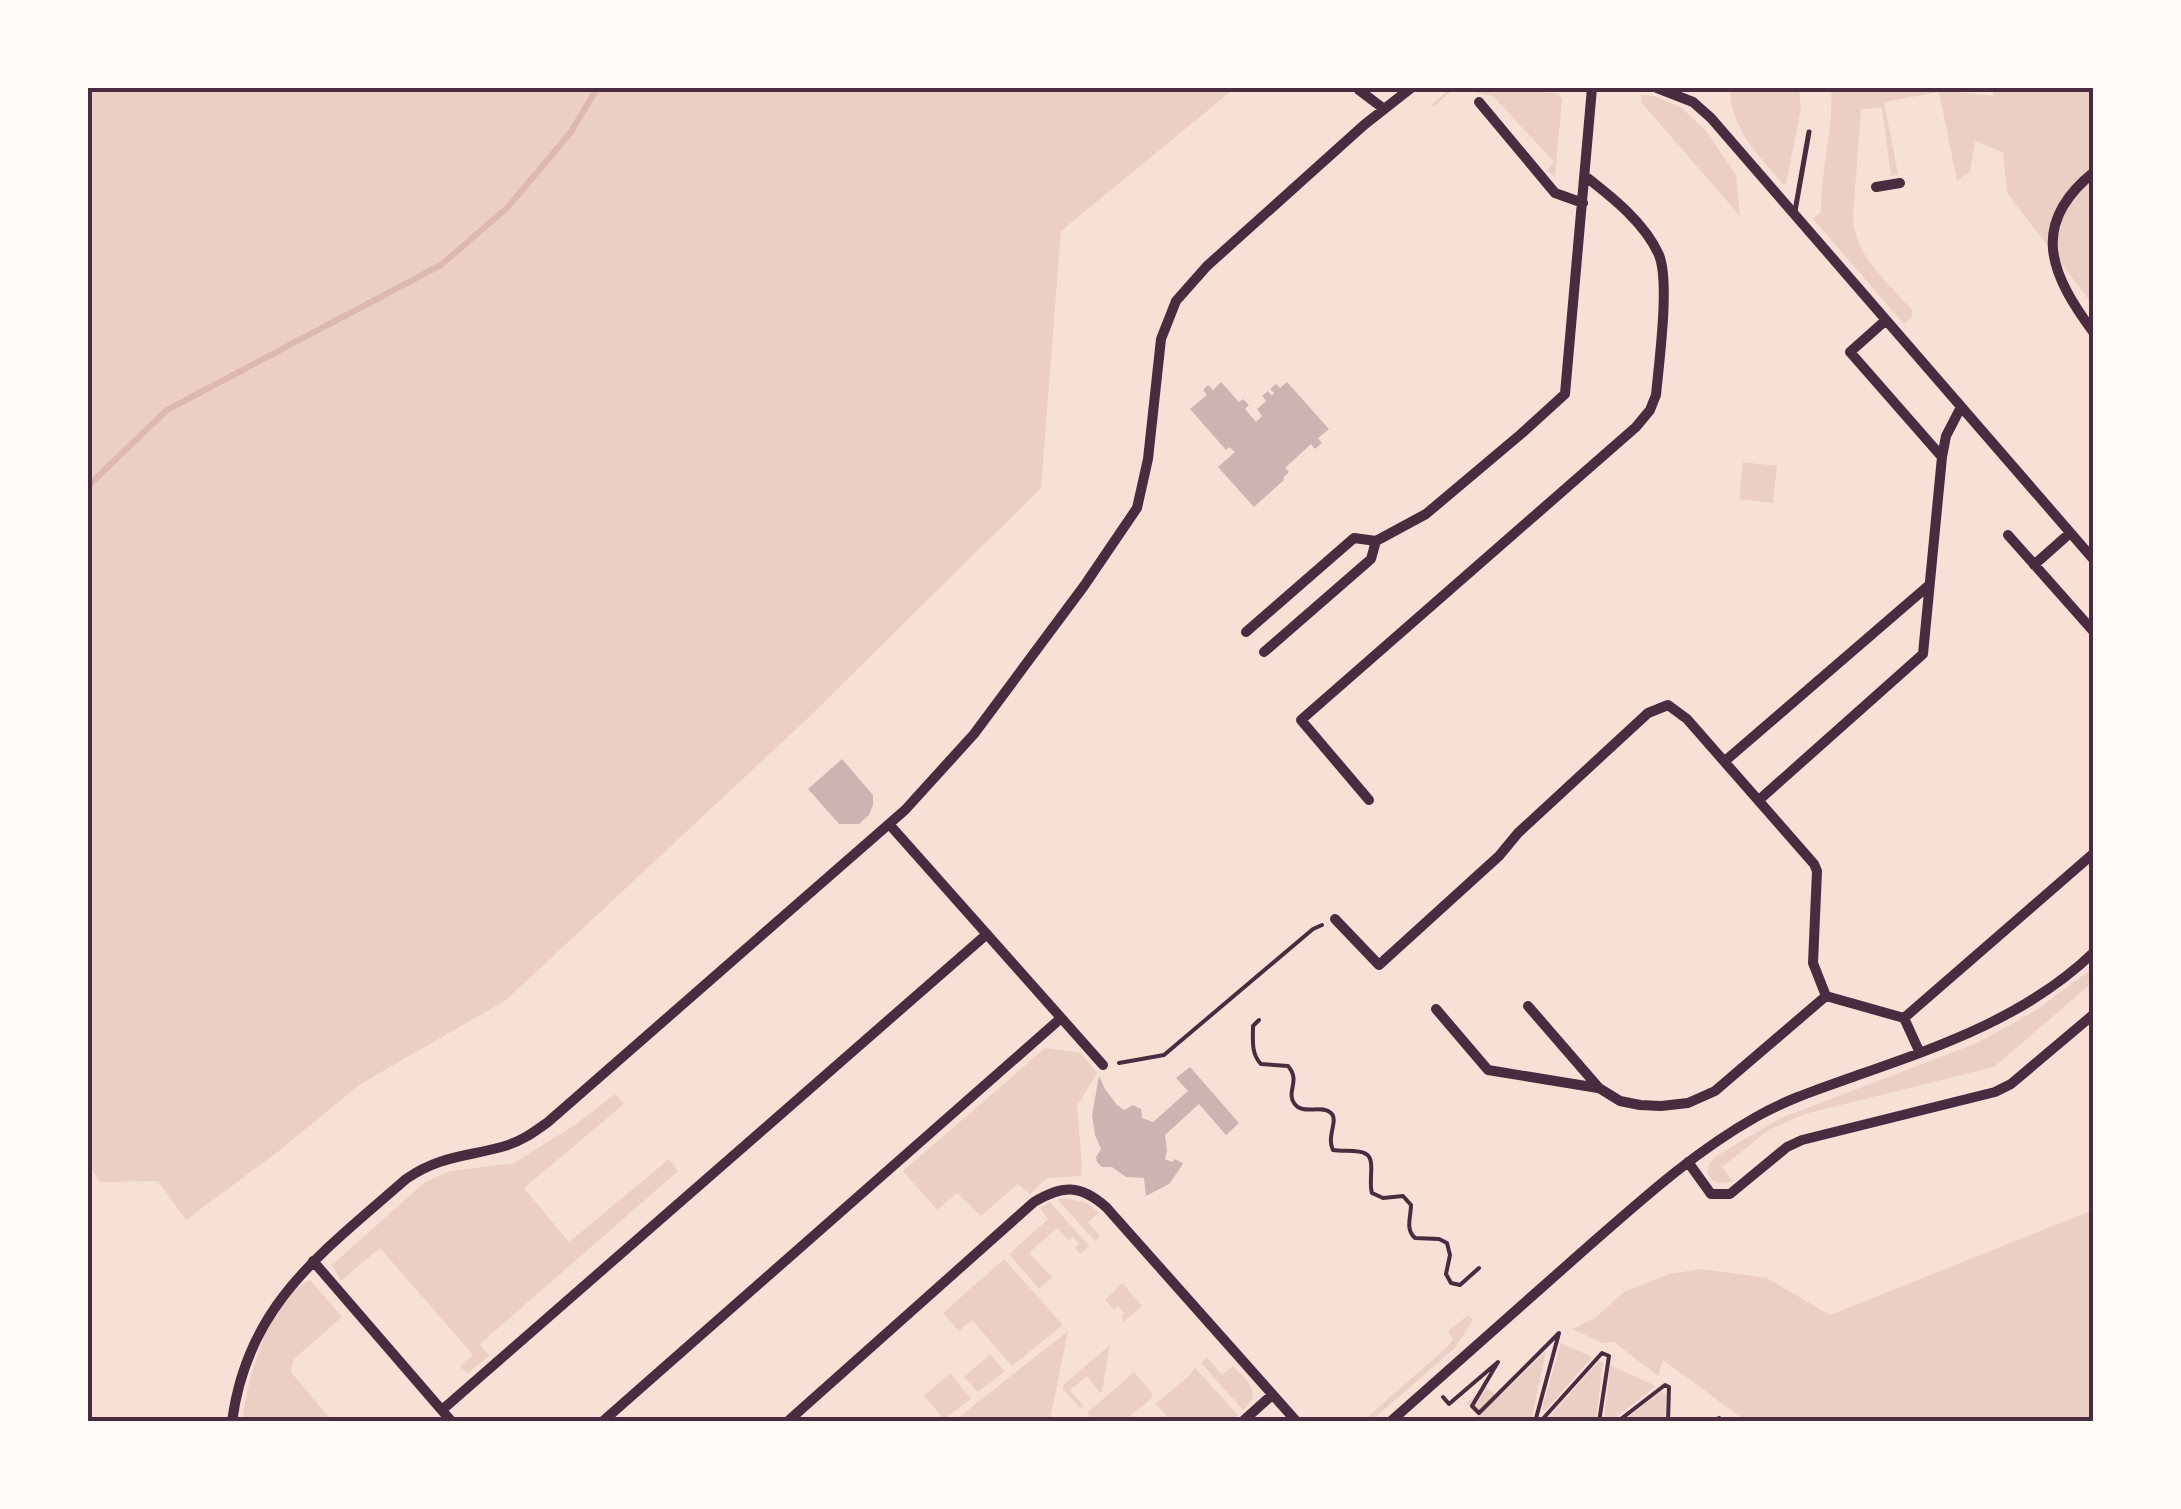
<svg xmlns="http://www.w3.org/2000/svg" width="2181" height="1509" viewBox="0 0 2181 1509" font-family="Barlow,sans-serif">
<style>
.green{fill:#ebcfc5}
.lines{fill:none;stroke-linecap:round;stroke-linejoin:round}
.stream{stroke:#dcb8b0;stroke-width:6}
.building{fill:#ccb4b1}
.path{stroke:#4a2c40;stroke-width:4}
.service{stroke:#4a2c40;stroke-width:5}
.minor{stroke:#4a2c40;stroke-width:10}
.neatline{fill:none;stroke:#4a2c40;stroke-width:4}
</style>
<rect width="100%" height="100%" fill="#f7e1d7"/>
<path class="green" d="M88,88H1235L1061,231L1041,488L806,720L506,1000L359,1085L279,1151L186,1220L158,1181L100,1182L88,1164Z
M1451,88L1558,93L1562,99L1555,177L1547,170L1554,162L1493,96L1455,88L1433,107L1431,105Z
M1730,88H1799L1801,109L1786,184H1783C1758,155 1730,128 1730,88Z
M1831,88H1925L1993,96V88H2093V305L2007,193L2003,152L1975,141L1970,171L1957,181L1939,92L1884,102L1898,174L1891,176L1882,108L1861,109L1853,216C1854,256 1887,281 1912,310V317L1904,324L1813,219L1821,212C1820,170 1834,130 1831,88Z
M1642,95L1654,96L1682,108L1707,132L1736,175L1740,216L1641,102Z
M1743,462L1777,466L1773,503L1739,499Z
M2093,968V982L1994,1067L1805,1114L1770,1129L1722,1167L1733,1181L1722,1183L1713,1181L1707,1173L1710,1163L1716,1156L1781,1118L1977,1043L2035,1011Z
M1045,1048L1081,1053L1097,1073L1077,1106L1082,1166L1081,1176L1047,1178L1030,1194L1018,1184L981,1216L957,1193L937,1210L903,1171Z
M615,1094L624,1104L524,1188L569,1242L669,1159L678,1171L480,1344L489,1356L468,1373L460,1367L473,1355L380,1248L341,1281L332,1265L425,1182L450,1171L514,1163L575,1125Z
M1064,1198L1087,1203L1099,1213L1088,1222L1100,1236L1095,1241L1057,1199Z
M1050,1202L1089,1246L1081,1254L1075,1248L1079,1243L1073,1237L1068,1240L1057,1228L1029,1253L1052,1277L1039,1289L1009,1254L1048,1219L1040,1208Z
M2093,1210V1421H1746L1663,1360L1658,1376L1614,1342L1603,1343L1572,1329L1596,1317L1624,1292L1669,1274L1701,1269L1767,1278L1830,1315Z
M1004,1259L1063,1325L1012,1366L972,1320L959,1331L943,1313Z
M310,1280L342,1317L294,1359L291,1372L332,1421L242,1422C246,1383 270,1295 310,1280Z
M1122,1283L1142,1306L1124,1322L1121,1317L1124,1313L1118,1306L1114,1310L1105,1300Z
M1468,1315L1473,1320L1455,1348L1371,1421H1363L1448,1346L1453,1339L1448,1331Z
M1068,1331L1050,1421H954Z
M1561,1343L1592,1357L1545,1411L1542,1409Z
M1110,1345L1102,1391L1100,1393L1087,1376L1070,1390L1083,1406L1080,1408L1063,1389L1064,1384Z
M1546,1351L1531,1421H1482L1466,1403L1486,1387L1499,1397Z
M990,1354L1005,1371L978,1392L964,1377Z
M1207,1357L1222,1375L1233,1366C1247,1380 1264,1393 1243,1410L1201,1363Z
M1599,1361L1603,1363L1596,1421H1546Z
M1610,1365L1656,1386L1611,1421H1604Z
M1195,1368L1238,1415L1230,1421H1171L1155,1404L1188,1377Z
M1134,1372L1152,1393V1398L1124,1421H1092L1087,1413Z
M950,1373L971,1399L944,1419L924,1396Z
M1661,1392L1666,1394L1665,1421H1622Z"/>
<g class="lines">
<path class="stream" d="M88,486L167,410L441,265L507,208L571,132L597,88"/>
</g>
<path class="building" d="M1221,382L1239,402L1243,399L1249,405L1245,409L1256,422L1262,416L1257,409L1266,401L1262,396L1268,391L1272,396L1274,393L1270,389L1276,384L1280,388L1287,382L1329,429L1318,438L1322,443L1315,449L1311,444L1285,468L1289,472L1283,478L1284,480L1254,507L1218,467L1235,452L1229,447L1226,450L1190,409L1207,395L1203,390L1208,385L1213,390Z
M842,759L873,795V805L869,815L859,824H839L808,789Z
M1190,1067L1239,1123L1226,1135L1199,1104L1165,1135L1167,1150L1165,1159L1173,1162L1174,1159L1183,1163L1181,1167L1169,1184L1146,1196L1144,1178L1126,1177L1112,1167H1102L1097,1162L1096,1157L1101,1149L1095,1135L1092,1115L1099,1076L1105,1089L1117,1105L1124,1110L1133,1105L1141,1109L1142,1118L1153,1122L1188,1091L1176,1078Z"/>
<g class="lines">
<path class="path" d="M1259,1020L1253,1026C1253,1040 1251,1054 1261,1064L1288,1066C1301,1081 1286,1091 1294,1103C1302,1116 1322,1104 1331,1113C1339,1120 1326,1137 1333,1150C1343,1152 1359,1149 1366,1154C1376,1159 1368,1182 1372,1193L1383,1198L1403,1196L1411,1205C1411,1217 1405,1229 1415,1238L1439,1239L1447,1243L1450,1255L1446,1274L1451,1283L1460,1285L1479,1268
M1119,1063L1164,1055L1313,929L1322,925
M1443,1397L1449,1404L1498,1362L1472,1406L1479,1413L1559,1333L1535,1422
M1540,1422L1602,1353L1609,1356L1599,1422
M1617,1422L1665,1385L1669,1387L1668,1422
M1715,1422L1719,1418L1725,1422"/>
<path class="service" d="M1795,211L1809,132"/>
<path class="minor" d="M1358,88L1359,90L1384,109
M1657,88L1693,102L1711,118L2094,560
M1479,102L1555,193L1583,203
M2094,172C2028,225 2051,275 2094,333
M1876,187L1900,183
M1886,320L1850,352L1942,457
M2008,535L2094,632
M2034,565L2070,533
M1246,632L1354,538L1376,541
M1264,652L1371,559L1376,541L1426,514L1521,434L1565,394L1592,88
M1725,761L1928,586
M1369,800L1301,720L1636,427L1650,410L1656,395C1659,362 1670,282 1659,255C1645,223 1612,197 1585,176
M1759,800L1923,654L1942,457L1946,436L1961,407
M889,824L1103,1065
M1335,919L1379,965L1499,856L1518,833L1648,713L1668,705L1687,719L1814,864L1817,871L1813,963L1826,996L1715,1091L1688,1103L1661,1106L1640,1105L1620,1101L1599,1088L1528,1006
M1826,996L1904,1018
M1436,1009L1488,1070L1598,1088
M1904,1018L2094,853
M1904,1018L1920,1053
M1688,1162L1711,1194H1730L1787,1147L1802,1140L1995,1092L2011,1084L2094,1014
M313,1261L452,1422
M442,1410L987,934
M232,1422C247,1304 323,1252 406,1179C441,1155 467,1157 505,1146C522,1141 534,1132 548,1122L905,810L974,734L1084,586L1137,508L1148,459L1161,339L1176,301L1207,266L1364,125L1411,88
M602,1422L1060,1019
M787,1422L1034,1202C1062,1185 1080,1184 1106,1207L1297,1422
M1242,1422L1272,1395
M1390,1422C1454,1365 1519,1308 1583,1251C1638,1203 1692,1153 1756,1117C1789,1098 1825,1087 1861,1074C1944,1045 2029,1015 2094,952"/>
</g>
<rect width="2181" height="1509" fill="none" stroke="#fffaf5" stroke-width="180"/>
<rect x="90" y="90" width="2001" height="1329" class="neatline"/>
</svg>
